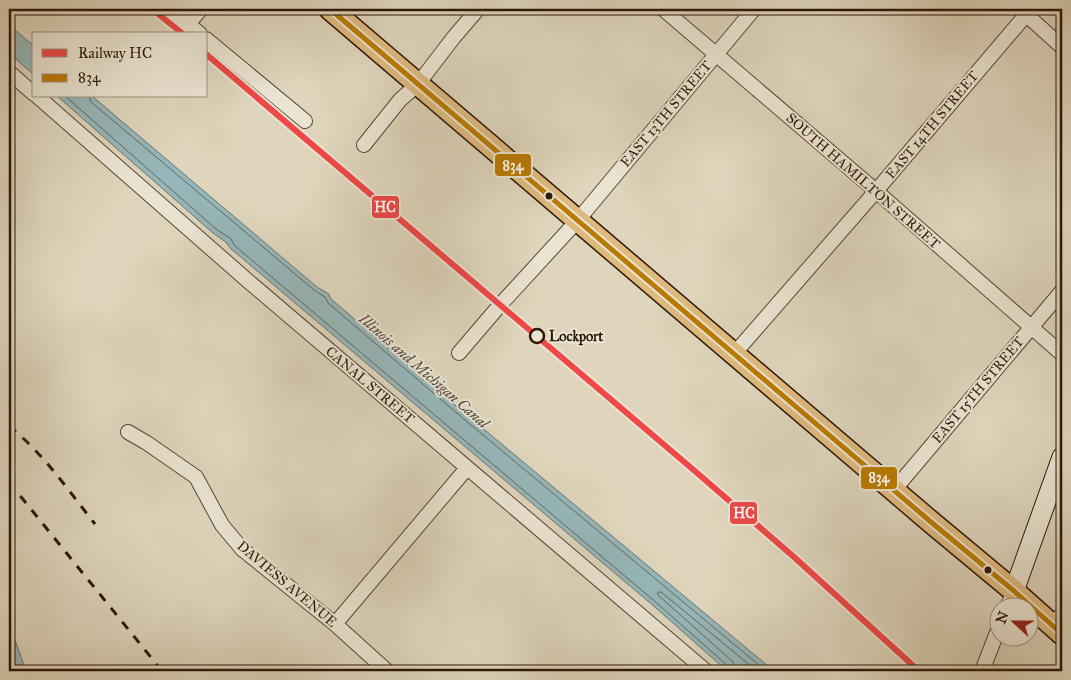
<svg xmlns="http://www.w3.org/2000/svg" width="1071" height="680" viewBox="0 0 1071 680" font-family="'IM FELL Great Primer',serif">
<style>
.water{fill:#96b6b9;stroke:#6c7672}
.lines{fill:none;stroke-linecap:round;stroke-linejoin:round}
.shore{stroke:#626660;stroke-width:1}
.street-casing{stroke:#594634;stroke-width:16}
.secondary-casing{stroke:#2d1707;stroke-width:21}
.primary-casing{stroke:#2d1707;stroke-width:24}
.street{stroke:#eae4d3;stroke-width:14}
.secondary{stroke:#eae4d3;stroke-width:19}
.primary{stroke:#dfba7e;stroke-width:21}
.rail{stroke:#2d1707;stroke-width:3;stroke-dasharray:9 9;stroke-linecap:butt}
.bus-1-casing{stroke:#eae4d3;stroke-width:9}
.bus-1{stroke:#ba7b02;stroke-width:5}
.rail-1-casing{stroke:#eae4d3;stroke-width:10}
.rail-1{stroke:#ee4848;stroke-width:6}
.bus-dot{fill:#2d1707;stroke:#eae4d3;stroke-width:2}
.stop-dot{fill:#eae4d3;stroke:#2d1707;stroke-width:2.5}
.labels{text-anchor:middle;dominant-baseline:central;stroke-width:4;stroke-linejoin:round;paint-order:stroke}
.street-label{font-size:14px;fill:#2d1707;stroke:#eae4d3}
.stop-label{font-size:14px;font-weight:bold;fill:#2d1707;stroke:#eae4d3;text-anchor:start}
.water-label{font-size:15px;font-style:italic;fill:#4c473c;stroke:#eae4d3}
.line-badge{stroke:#eae4d3;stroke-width:2}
.badge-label{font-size:14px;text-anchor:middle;font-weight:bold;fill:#fff}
</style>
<rect width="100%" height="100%" fill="#ded5bc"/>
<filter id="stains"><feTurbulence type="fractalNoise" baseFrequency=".004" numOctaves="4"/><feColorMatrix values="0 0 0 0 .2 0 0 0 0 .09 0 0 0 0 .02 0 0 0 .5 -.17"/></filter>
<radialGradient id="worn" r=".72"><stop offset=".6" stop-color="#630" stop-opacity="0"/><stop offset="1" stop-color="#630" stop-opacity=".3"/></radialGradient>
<path class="water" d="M9,25L34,46V75L9,53Z
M57,96H92L317,287L329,294L331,299L468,416L774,671H727L656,608L230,248L227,243L213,233Z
M9,623L26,671H9Z"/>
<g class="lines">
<path class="shore" d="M65,96L216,229L231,239L234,245L659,605L728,666L729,671
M89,96L91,102L314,290L325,297L328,303L465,420L766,671
M736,671L735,666L732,661L658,595V592H661L757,671"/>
<g class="street-casing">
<path id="street" d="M170,9L200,34
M663,9L876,191L1062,354
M1020,9L1062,47
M188,24L201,9
M206,39L305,121
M9,72L34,94
M37,96L248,281L706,671
M364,145L400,100L418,84L454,37L478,9
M459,353L500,305L578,220L754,9
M734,354L876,191L1031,9
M128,432L147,443L196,477L222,525L242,549L335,624L387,671
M894,490L1062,291
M1007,608L1014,591
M335,624L467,468
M1052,626L1062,614
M982,671L998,630"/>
</g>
<g class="secondary-casing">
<path id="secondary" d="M1014,591L1062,457"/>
</g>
<g class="primary-casing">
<path id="primary" d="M330,9L931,522L1014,591L1062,634"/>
</g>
<use href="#street" class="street"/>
<use href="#secondary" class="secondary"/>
<use href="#primary" class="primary"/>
<path class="rail" d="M9,426C43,453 68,490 95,524
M9,482L162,671"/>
<g class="bus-1-casing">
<path id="bus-1" d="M330,9L931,522L1014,591L1062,634"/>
</g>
<use href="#bus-1" class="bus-1"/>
<g class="rail-1-casing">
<path id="rail-1" d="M152,9L183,34
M206,54L696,472L794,557L919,671"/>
</g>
<use href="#rail-1" class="rail-1"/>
</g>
<g class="bus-dot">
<circle cx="549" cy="196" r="4.5"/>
<circle cx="988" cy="570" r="4.5"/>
</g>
<circle class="stop-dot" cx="537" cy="336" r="7"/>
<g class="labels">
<g class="street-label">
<text transform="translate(666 114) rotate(-50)">EAST 13TH STREET</text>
<text transform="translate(932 125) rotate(-50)">EAST 14TH STREET</text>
<text transform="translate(863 181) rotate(41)">SOUTH HAMILTON STREET</text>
<text transform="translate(370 385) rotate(40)">CANAL STREET</text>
<text transform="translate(978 390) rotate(-50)">EAST 15TH STREET</text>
<text transform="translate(287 584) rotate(40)">DAVIESS AVENUE</text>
</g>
<g class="stop-label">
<text x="549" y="336">Lockport</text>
</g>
<g class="water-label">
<text transform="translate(424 371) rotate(41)">Illinois and Michigan Canal</text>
</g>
</g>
<g class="line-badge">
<rect x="494" y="153" width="38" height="24" rx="5" fill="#ba7b02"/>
<rect x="371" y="195" width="29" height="24" rx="5" fill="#ee4848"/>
<rect x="860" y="466" width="38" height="24" rx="5" fill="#ba7b02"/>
<rect x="729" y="501" width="29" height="24" rx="5" fill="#ee4848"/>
</g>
<g class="badge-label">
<text x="513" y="170">834</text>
<text x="385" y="212">HC</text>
<text x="879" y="482">834</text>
<text x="744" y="518">HC</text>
</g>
<rect width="1071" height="680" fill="none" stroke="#ded5bc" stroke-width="30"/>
<rect x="10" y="10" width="1051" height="660" fill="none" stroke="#2d1707" stroke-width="2.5"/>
<rect x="15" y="15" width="1041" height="650" fill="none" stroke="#2d1707"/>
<rect x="32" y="32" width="175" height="65" fill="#eae4d3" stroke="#9e9281"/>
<rect x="42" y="49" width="25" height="8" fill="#ee4848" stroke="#9e9281"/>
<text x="78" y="58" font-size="15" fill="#2d1707">Railway HC</text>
<rect x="42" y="74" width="25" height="8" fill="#ba7b02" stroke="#9e9281"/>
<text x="78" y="82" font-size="15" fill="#2d1707">834</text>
<g transform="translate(1014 622) rotate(291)"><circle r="24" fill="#eae4d3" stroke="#9e9281"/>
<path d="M0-4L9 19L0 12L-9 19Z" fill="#8f2418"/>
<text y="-8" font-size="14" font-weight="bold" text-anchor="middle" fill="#2d1707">N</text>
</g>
<rect width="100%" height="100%" filter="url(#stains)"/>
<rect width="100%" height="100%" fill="url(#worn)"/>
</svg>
